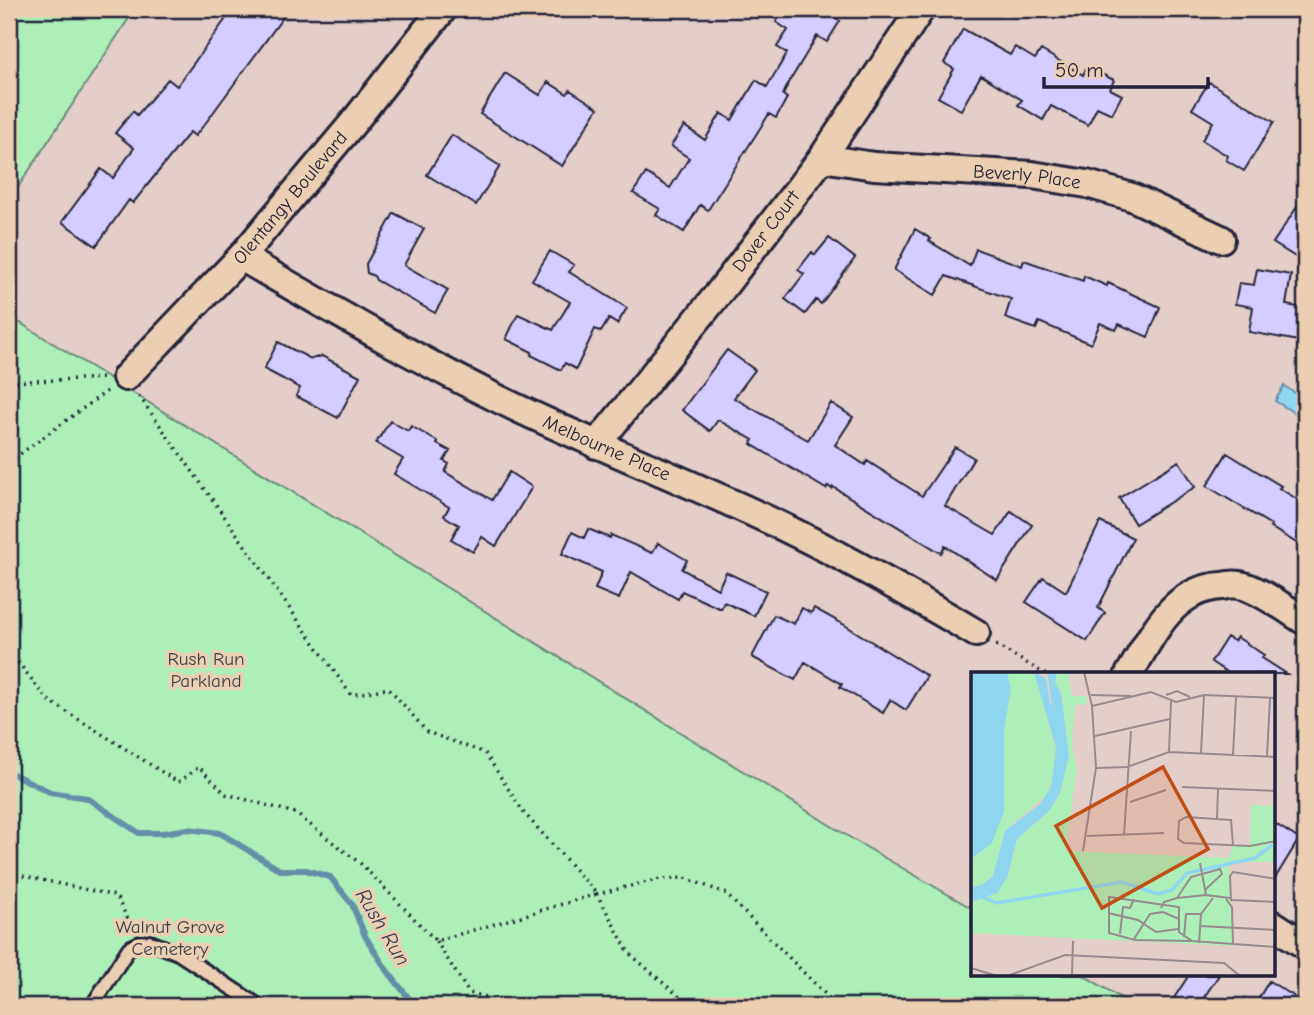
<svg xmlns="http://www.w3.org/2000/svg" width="1314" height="1015" viewBox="0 0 1314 1015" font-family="'Comic Neue',sans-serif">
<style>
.green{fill:#adefb8;stroke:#68887a;stroke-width:2}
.water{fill:#8fd7f0;stroke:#638fa8;stroke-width:2}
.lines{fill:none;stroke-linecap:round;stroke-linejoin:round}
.stream{stroke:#638fa8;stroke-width:6}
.building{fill:#d5ccff;stroke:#22223b;stroke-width:2}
.lane-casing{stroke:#22223b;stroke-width:18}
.street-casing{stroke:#22223b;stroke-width:32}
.path{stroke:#22223b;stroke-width:3.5;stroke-dasharray:2 5;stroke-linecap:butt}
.lane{stroke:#ebcfb2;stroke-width:12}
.street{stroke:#ebcfb2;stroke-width:26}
.labels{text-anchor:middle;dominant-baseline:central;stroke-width:7;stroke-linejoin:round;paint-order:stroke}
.street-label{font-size:19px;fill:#22223b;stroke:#ebcfb2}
.park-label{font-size:19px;fill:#37414e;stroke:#ebcfb2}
.water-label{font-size:21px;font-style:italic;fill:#323d56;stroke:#ebcfb2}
.inset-river{fill:none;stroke:#8fd7f0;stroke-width:3.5}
.inset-road{fill:none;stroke:#968990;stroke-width:2}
.view{fill:#c04e15;fill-opacity:0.15;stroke:#c04e15;stroke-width:3.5}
.inset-edge{fill:none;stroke:#22223b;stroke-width:3.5}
</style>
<rect width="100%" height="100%" fill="#e4cec9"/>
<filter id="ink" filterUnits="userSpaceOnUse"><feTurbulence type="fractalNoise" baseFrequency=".0143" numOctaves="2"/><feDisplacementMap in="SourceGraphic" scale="14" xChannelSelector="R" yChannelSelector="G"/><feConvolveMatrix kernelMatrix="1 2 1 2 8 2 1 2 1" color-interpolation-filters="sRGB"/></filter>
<g filter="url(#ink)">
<path class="green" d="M9,9H135L9,201Z
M9,316L854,840L973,909V975H1083L1134,1006H9Z"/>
<path class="water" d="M1284,386L1305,399V414L1303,418L1275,401Z"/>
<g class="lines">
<path class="stream" d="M9,772L50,792L87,798L139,833H162L188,829L220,833L280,870H306L330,877L352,904L365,936L386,969L415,1006"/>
</g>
<path class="building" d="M233,9H289L207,121L195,136L190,132L133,203L129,200L96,246L62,222L101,169L113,178L134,148L115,133L133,111L137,115L168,79L177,86Z
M785,9H821L840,21L827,42L817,36L788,84L783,95L787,98L776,118L769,114L708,210L700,205L684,232L656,215L660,209L633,193L646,173L670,188L689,158L671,146L684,126L705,140L721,113L732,120L756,80L767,87L787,53L777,47L788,30L776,22Z
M963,29L1010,55L1015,47L1035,59L1041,50L1083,75L1087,67L1114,80L1110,89L1122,95L1112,114L1097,107L1088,125L1051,106L1043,120L1018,105L1022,100L981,75L961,110L938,97L954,69L944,63Z
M505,73L540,95L548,82L567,94L570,90L598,108L562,166L480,114Z
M1209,82L1274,122L1244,171L1226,160L1228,156L1202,140L1213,122L1192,109Z
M452,135L500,166L476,205L427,175Z
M1305,195V263L1273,243Z
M394,213L424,229L404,265L448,290L435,313L376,280L374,276L367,273L366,264Z
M915,229L931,239L929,241L970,266L976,249L1022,266L1024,260L1083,281L1084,276L1107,286L1108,283L1160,307L1148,337L1119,324L1116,330L1100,323L1091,344L1039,322L1036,329L1005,318L1011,299L946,276L935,295L894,270Z
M829,238L855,258L821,304L816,300L805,314L785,299L804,274L798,270L812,252L815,255Z
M550,251L574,265L569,272L627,308L617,324L609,319L601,332L595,329L576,369L565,363L561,370L531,355L532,352L506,339L518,314L553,330L570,302L532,280Z
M1257,269L1291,275L1286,305L1304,308L1299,341L1249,332L1253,307L1235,304L1239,283L1254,285Z
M278,342L311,359L322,356L360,376L338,418L296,396L300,388L264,369Z
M727,350L755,370L734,398L808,440L831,403L853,417L835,445L865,465L867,461L922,496L955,447L974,458L945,506L995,535L1011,511L1032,525L997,580L945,546L941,553L833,487L832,489L828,486L826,489L751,444L753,440L718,420L710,431L682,410Z
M390,421L408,431L411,426L438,442L437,444L450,451L444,461L449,464L445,472L492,500L509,472L532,487L496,546L482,537L473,552L451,539L459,525L444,516L449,507L394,474L403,459L376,443Z
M1227,453L1281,486L1279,488L1305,504V548L1270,527L1271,525L1207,486Z
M1179,461L1195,487L1135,524L1119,498Z
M1100,522L1133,538L1098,608L1105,613L1087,641L1026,602L1043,577L1066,592Z
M588,529L610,538L611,535L652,553L658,543L687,560L682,569L718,589L726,572L766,591L754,616L724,602L721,609L682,591L678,599L631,572L619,599L595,589L602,572L562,554L572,532L584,538Z
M802,608L811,613L814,608L843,624L927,676L906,710L890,700L883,713L840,687L842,684L805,662L795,680L752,657L774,615L794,624Z
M1227,637L1234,641L1237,637L1264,655L1262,658L1287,674H1230L1211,662Z
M1274,823L1299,839L1274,880Z
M1189,975H1219L1198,1006H1187L1174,998Z
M1269,981L1305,1003V1006H1254Z"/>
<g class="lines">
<g class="lane-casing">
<path id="lane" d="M92,1006L129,948L140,943L150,942L178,953L259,1006"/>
</g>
<g class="street-casing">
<g id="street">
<path id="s1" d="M822,158L874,166L1032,175L1087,184L1132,197L1221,239"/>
<path id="s2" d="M241,257C331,309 421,362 515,407C603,449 694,484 781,526C848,558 912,595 976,633"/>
<path id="s3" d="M126,377L241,257L353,123L443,9"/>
<path id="s4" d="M596,445L718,294L822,158L921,9"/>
<path d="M1129,674C1153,635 1171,589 1222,586C1227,585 1234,584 1239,585C1256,587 1289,611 1305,621"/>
<path d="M1274,925L1305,945"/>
</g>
</g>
<path class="path" d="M9,382L103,378
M9,462L107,391
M996,645L1045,674
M9,651L48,700L178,782L199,767L226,794L295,813L361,864L436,941L597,894L524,813L485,753L427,732L389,688L351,695L139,396
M9,873L116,896L132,927
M436,941L469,993L506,1001L509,1006
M690,1006L629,953L597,894L660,879L685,878L725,893L837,1006"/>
<use href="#lane" class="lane"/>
<use href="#street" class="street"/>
</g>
</g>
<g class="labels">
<g class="street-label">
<text stroke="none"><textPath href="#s1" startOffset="206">Beverly Place</textPath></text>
<text stroke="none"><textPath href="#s3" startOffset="243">Olentangy Boulevard</textPath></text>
<text stroke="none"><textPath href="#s4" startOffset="273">Dover Court</textPath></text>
<text stroke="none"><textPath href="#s2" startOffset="413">Melbourne Place</textPath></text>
</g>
<g class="park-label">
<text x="206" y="659">Rush Run<tspan x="206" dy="22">Parkland</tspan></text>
<text x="170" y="927">Walnut Grove<tspan x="170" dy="22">Cemetery</tspan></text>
</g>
<g class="water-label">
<text transform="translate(383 927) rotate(59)">Rush Run</text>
</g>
</g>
<g transform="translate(971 672)">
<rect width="304" height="304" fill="#e4cec9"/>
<path d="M0,0H63L86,81L78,120L34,159L22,204L11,213L0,215ZM86,0H103L97,3L101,24H115L116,32L104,33L101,74L106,97L94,179L258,186L262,173L279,174L280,133L304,134V190H258L262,274L0,261V230L21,223L36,206L46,167L79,138L89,121L98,84L90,22L83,10Z" fill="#adefb8"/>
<path d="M0,0H36L40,17L33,57V140L21,171L0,187ZM63,0L75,6L79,31L85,38L80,0H86L84,10L90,22L98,84L89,121L79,138L46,167L36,206L26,221L0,230V215L11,213L22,204L34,159L69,132L80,115L85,76Z" fill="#8fd7f0"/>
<path class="inset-river" d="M78,0L84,41M11,225L26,231L151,210L187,222L201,218L216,201L284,186L301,173"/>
<path class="inset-road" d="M120,23L160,24M195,23L206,19L219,25M121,34L180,20L205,30L233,23L305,26M124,64L199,47M198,80L200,29M230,81L233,23M262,83L265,25M296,84L299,26M125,96L156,95L198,80L305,85M211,115L305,119M159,130L195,118M246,147L247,116M153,163L160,59M116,164L193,161M262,173L260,148L215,145L208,149L207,167L213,171L279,174L305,169M112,179L125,96L121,34L113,0M229,191L235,223L259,226M305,207L262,200L259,204L260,228L305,230M206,226L235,223M255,227L261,235L262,273M190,236L193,230L206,226L220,205L249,197L251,202L234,218M137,241L167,248L185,260L207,257M229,254L305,258M149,262L152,235L159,236L163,227M213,265L215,242H230M163,267L179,242L192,240L208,247M221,269L164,268L138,261V225L208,235V260L221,269L305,275M228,271L230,242L242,226M0,296L26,304M36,304L94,283L253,291L269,304M101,304L102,269"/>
<path class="view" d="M192,95L237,177L131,236L85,154Z"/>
<rect width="304" height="304" class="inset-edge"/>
</g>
<rect width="1314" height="1015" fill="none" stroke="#ebcfb2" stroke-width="35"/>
<rect x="18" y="18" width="1279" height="980" fill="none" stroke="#22223b" stroke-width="2.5" filter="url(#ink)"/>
<path d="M1044 77v10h164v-10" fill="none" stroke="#22223b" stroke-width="3.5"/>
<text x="1055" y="77" font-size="21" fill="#22223b" stroke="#ebcfb2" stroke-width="5" paint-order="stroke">50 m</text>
</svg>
